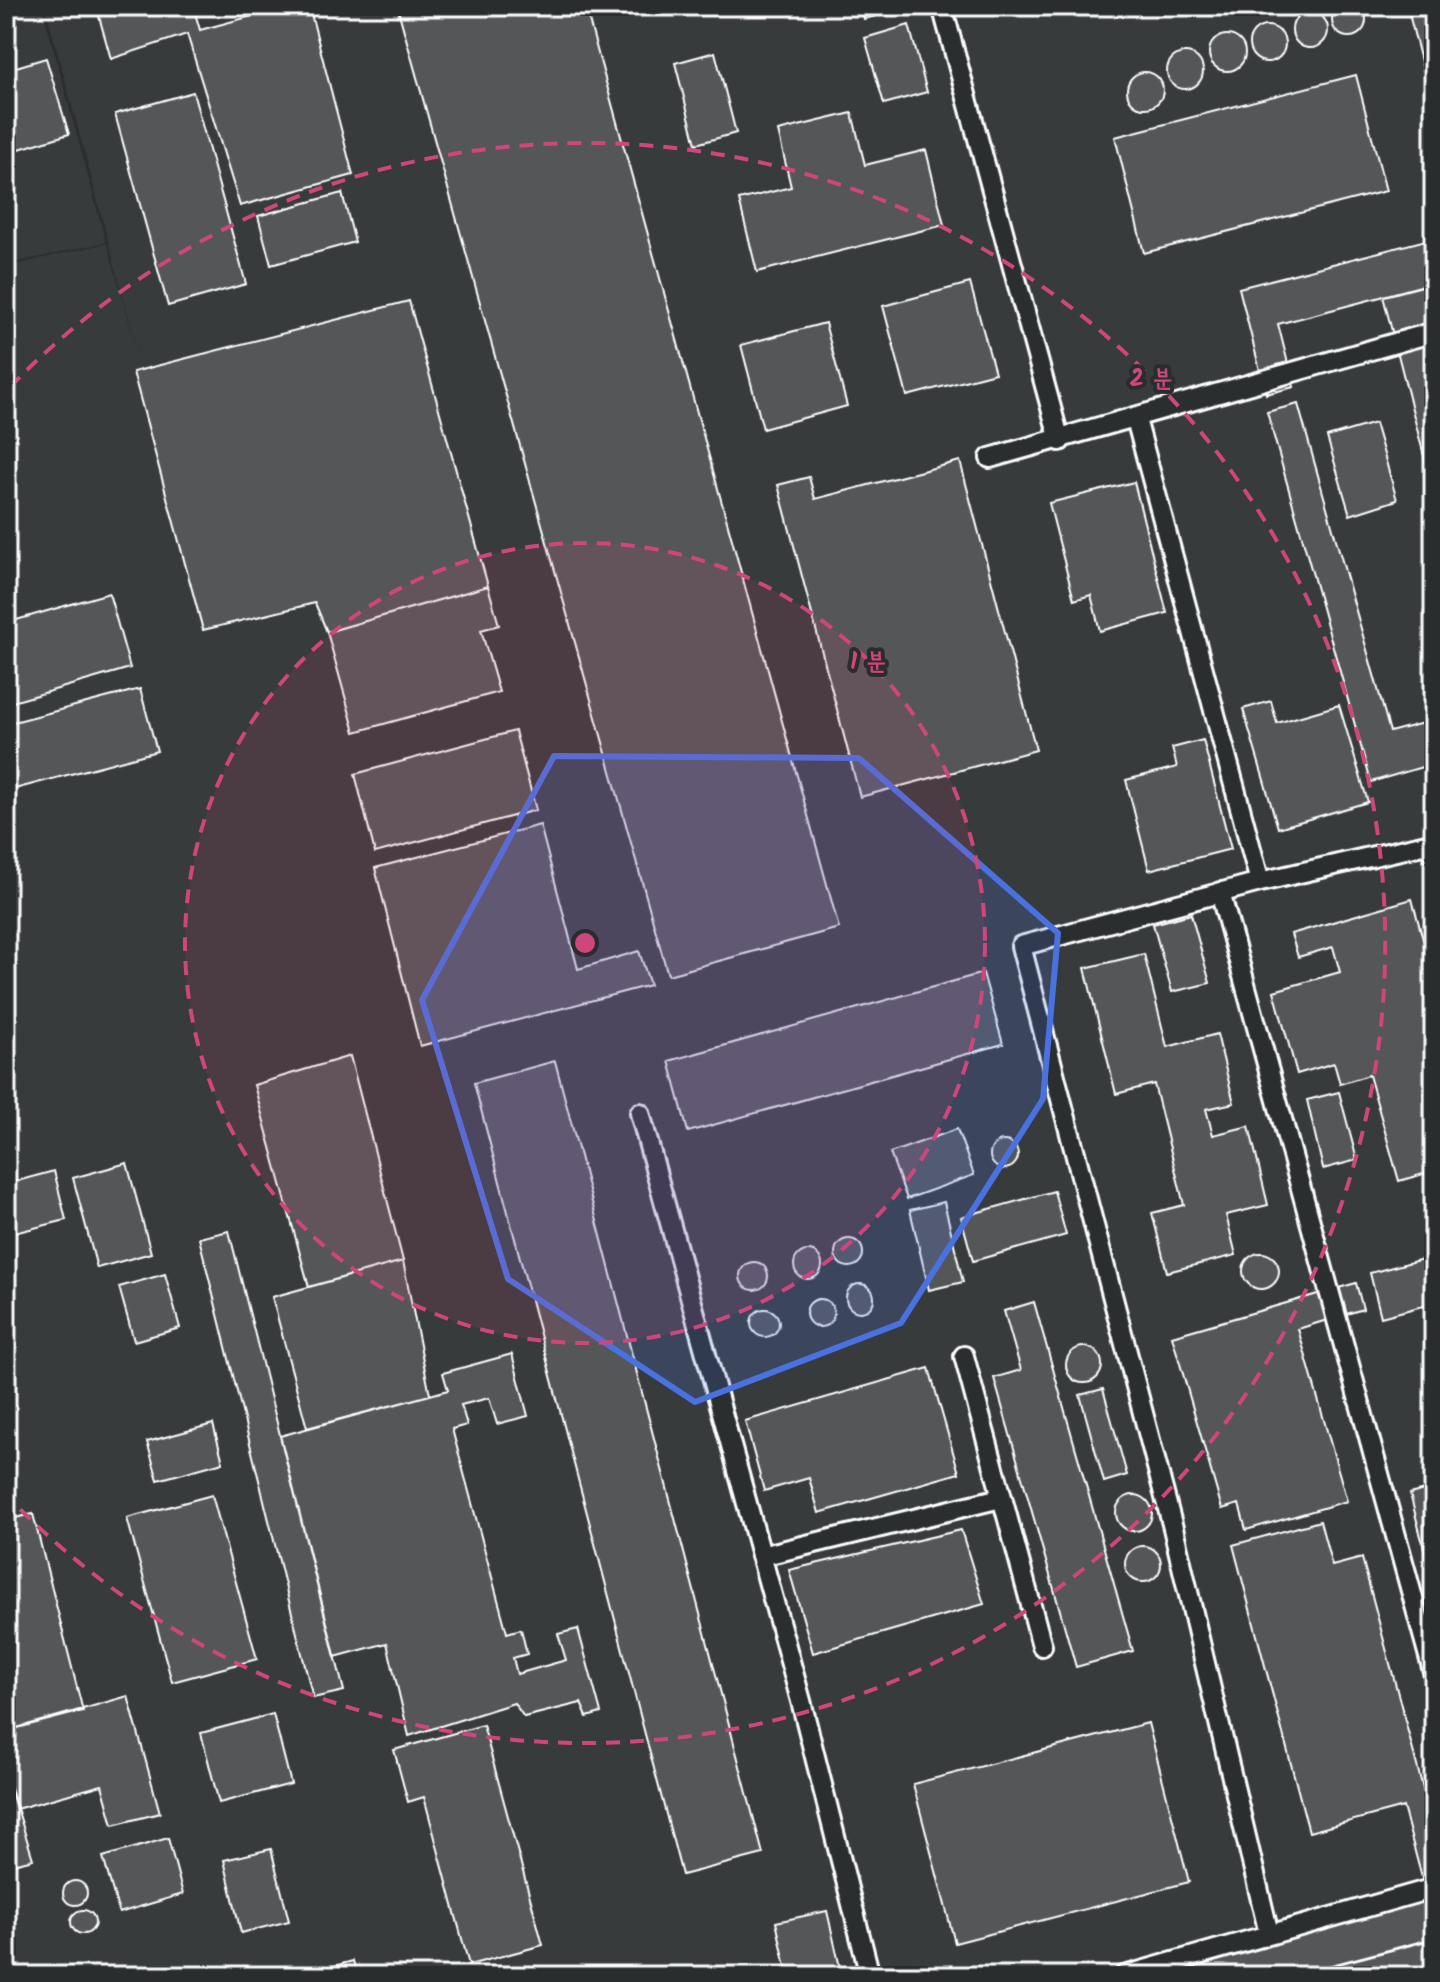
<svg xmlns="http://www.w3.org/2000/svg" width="1440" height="1982" viewBox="0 0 1440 1982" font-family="Kalam,'Poor Story',sans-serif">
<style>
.built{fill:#373a3b}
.building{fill:#555758;stroke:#fff;stroke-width:2}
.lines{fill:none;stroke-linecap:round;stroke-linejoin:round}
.lane-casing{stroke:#fff;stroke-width:24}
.lane{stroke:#2a2d2e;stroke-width:18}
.marked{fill:#4a71e0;fill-opacity:0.2;stroke:#4a71e0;stroke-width:6;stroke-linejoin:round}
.ring{fill:none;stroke:#ce467c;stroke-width:4;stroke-dasharray:14 10}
.centre{fill:#ce467c;stroke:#2a2d2e;stroke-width:4}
.ring-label{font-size:24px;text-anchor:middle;font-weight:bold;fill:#ce467c;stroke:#2a2d2e;stroke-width:8;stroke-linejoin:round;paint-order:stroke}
</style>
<rect width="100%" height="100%" fill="#2a2d2e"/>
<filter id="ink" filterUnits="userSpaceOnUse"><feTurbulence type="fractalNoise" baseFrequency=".0125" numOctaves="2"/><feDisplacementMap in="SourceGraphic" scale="16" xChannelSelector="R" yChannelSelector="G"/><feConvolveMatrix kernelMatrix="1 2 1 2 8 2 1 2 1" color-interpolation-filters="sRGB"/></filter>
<g filter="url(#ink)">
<path class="built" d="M6,6H42L106,242L6,265Z
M45,6H1434V1976H6V267L107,243L139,356Z"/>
<path class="building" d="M1332 20a17 17 0 1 1 34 0a17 17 0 1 1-34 0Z
M96,6H193L200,30L289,6H309L353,175L240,206L187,34L111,59Z
M397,6H585L839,928L668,975Z
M861,6H915L864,19Z
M1407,6H1434V112Z
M1292 30a18 18 0 1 1 36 0a18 18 0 1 1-36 0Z
M909,25L927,92L884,104L865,38Z
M1249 44a18 18 0 1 1 36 0a18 18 0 1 1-36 0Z
M1209 53a18 18 0 1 1 36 0a18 18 0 1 1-36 0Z
M715,52L736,133L696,144L675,63Z
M1167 71a18 18 0 1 1 36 0a18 18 0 1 1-36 0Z
M46,58L69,134L6,153V70Z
M1127 90a18 18 0 1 1 36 0a18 18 0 1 1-36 0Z
M1356,75L1386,191L1144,253L1115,137Z
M193,92L246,284L168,306L115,114Z
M852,113L865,165L926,150L944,225L757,272L739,200L791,187L778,131Z
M342,193L355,242L271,265L258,216Z
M1434,238V283L1278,324L1294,387L1266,394L1239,288Z
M970,283L995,373L907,396L883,306Z
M1428,284L1434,305V495L1383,296Z
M409,301L488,586L327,632L315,603L203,630L133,372Z
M825,323L847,406L763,429L741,345Z
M1298,404L1390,732L1434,720V785L1429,765L1371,782L1267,412Z
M1375,423L1397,500L1350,515L1327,437Z
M960,461L1036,750L860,797L778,485L809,477L815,499Z
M1134,482L1167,613L1100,631L1091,595L1074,600L1049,503Z
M488,586L499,625L481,630L499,692L355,732L327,632Z
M109,593L130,668L6,704V623Z
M140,689L157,751L11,790L6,770V724Z
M1271,701L1277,723L1339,705L1368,802L1278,828L1243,709Z
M515,731L536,810L375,853L355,774Z
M1203,740L1231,849L1149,870L1126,780L1177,767L1172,748Z
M540,825L578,969L639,951L650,985L420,1046L375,868Z
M1412,899L1434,979V1171L1399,1181L1369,1075L1340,1084L1334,1063L1297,1074L1274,991L1340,972L1333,947L1298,957L1291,934Z
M1191,914L1210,983L1172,992L1153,924Z
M1144,954L1167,1047L1217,1034L1234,1103L1206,1109L1213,1135L1249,1126L1268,1205L1226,1215L1236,1255L1167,1272L1152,1213L1184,1205L1154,1084L1116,1094L1085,968Z
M983,973L1003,1044L688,1132L669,1061Z
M350,1056L403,1261L309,1287L254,1085Z
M555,1061L763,1854L682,1875L474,1083Z
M1339,1092L1357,1160L1323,1169L1307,1100Z
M957,1129L974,1175L907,1199L890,1153Z
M990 1155a14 14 0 1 1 28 0a14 14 0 1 1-28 0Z
M127,1163L151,1253L97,1268L73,1178Z
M54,1171L66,1220L6,1235V1184Z
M1054,1191L1066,1235L973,1261L961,1217Z
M944,1202L963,1282L929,1290L910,1210Z
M229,1231L344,1691L313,1698L199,1238Z
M835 1253a14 14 0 1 1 28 0a14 14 0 1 1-28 0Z
M794 1265a14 14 0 1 1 28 0a14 14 0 1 1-28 0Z
M1243 1271a18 18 0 1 1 36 0a18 18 0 1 1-36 0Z
M1434,1256V1318L1430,1304L1381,1317L1370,1273Z
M403,1261L430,1395L307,1428L272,1297Z
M740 1276a14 14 0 1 1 28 0a14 14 0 1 1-28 0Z
M165,1274L180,1328L134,1341L119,1287Z
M1356,1283L1363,1309L1298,1329L1347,1501L1246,1530L1239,1504L1222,1509L1172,1336Z
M846 1298a14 14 0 1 1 28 0a14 14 0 1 1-28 0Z
M806 1313a14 14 0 1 1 28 0a14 14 0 1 1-28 0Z
M1034,1302L1133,1651L1076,1667L994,1378L1021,1370L1004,1311Z
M751 1323a14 14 0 1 1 28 0a14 14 0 1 1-28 0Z
M1066 1365a18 18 0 1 1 36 0a18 18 0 1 1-36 0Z
M512,1354L528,1416L497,1424L489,1398L461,1405L467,1425L452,1429L507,1633L521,1629L527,1654L513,1658L517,1674L566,1660L558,1634L578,1629L601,1713L587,1717L581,1703L524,1717L514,1703L409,1736L387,1643L335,1657L280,1436L448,1390L443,1373Z
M929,1368L959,1473L819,1513L809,1478L764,1491L745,1421Z
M1103,1389L1127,1475L1104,1482L1080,1395Z
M213,1424L223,1462L158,1480L147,1442Z
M1434,1487V1587L1410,1494Z
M1116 1513a18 18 0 1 1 36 0a18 18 0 1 1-36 0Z
M212,1495L257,1659L172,1682L127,1518Z
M33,1514L83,1711L6,1731V1520Z
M1320,1521L1332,1566L1362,1558L1434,1830V1886L1425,1889L1403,1807L1309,1832L1233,1545Z
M961,1530L984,1604L813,1653L789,1570Z
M1125 1564a18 18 0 1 1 36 0a18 18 0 1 1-36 0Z
M128,1696L160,1813L113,1825L102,1785L16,1809L6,1773V1731Z
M273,1714L291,1784L219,1803L201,1733Z
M1148,1723L1189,1882L955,1943L913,1784Z
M483,1725L543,1945L469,1965L424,1797L408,1802L394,1750Z
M6,1773L33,1859L6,1866Z
M168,1838L183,1894L119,1913L103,1857Z
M271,1849L289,1921L241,1933L224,1860Z
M63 1893a12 12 0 1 1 24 0a12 12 0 1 1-24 0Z
M1434,1886V1938L1290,1976H1195L1189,1955Z
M71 1922a12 12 0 1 1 24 0a12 12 0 1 1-24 0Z
M827,1911L842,1976H788L776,1922Z
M1434,1939V1976H1292Z
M353,1961L358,1976H309L308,1973Z"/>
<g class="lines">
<g class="lane-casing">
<path id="lane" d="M942,6L1060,441
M1136,419L1260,882
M990,458L1434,332
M1220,892L1434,1675
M640,1113L801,1701L870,1976
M964,1356L1042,1646
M761,1556L1001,1498
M1269,1934L1173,1528L1021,946L1260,882L1431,843L1434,855
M1124,1976L1434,1888"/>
</g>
<use href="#lane" class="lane"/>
</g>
</g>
<path class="marked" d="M554,756L859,758L1058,933L1043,1099L901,1323L695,1402L508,1279L422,1000Z"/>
<circle cx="585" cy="943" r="400" fill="#ce467c" fill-opacity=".12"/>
<g class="ring">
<circle cx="585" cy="943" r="400"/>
<path d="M10 387A800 800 0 1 1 10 1499"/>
</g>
<circle cx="585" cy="943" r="12" class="centre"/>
<g class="ring-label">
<text x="1151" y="386">2 분</text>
<text x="868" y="669">1 분</text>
</g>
<rect width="1440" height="1982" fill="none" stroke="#2a2d2e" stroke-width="32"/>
<rect x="16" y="16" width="1408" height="1950" fill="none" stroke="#fff" stroke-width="3" filter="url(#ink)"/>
</svg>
